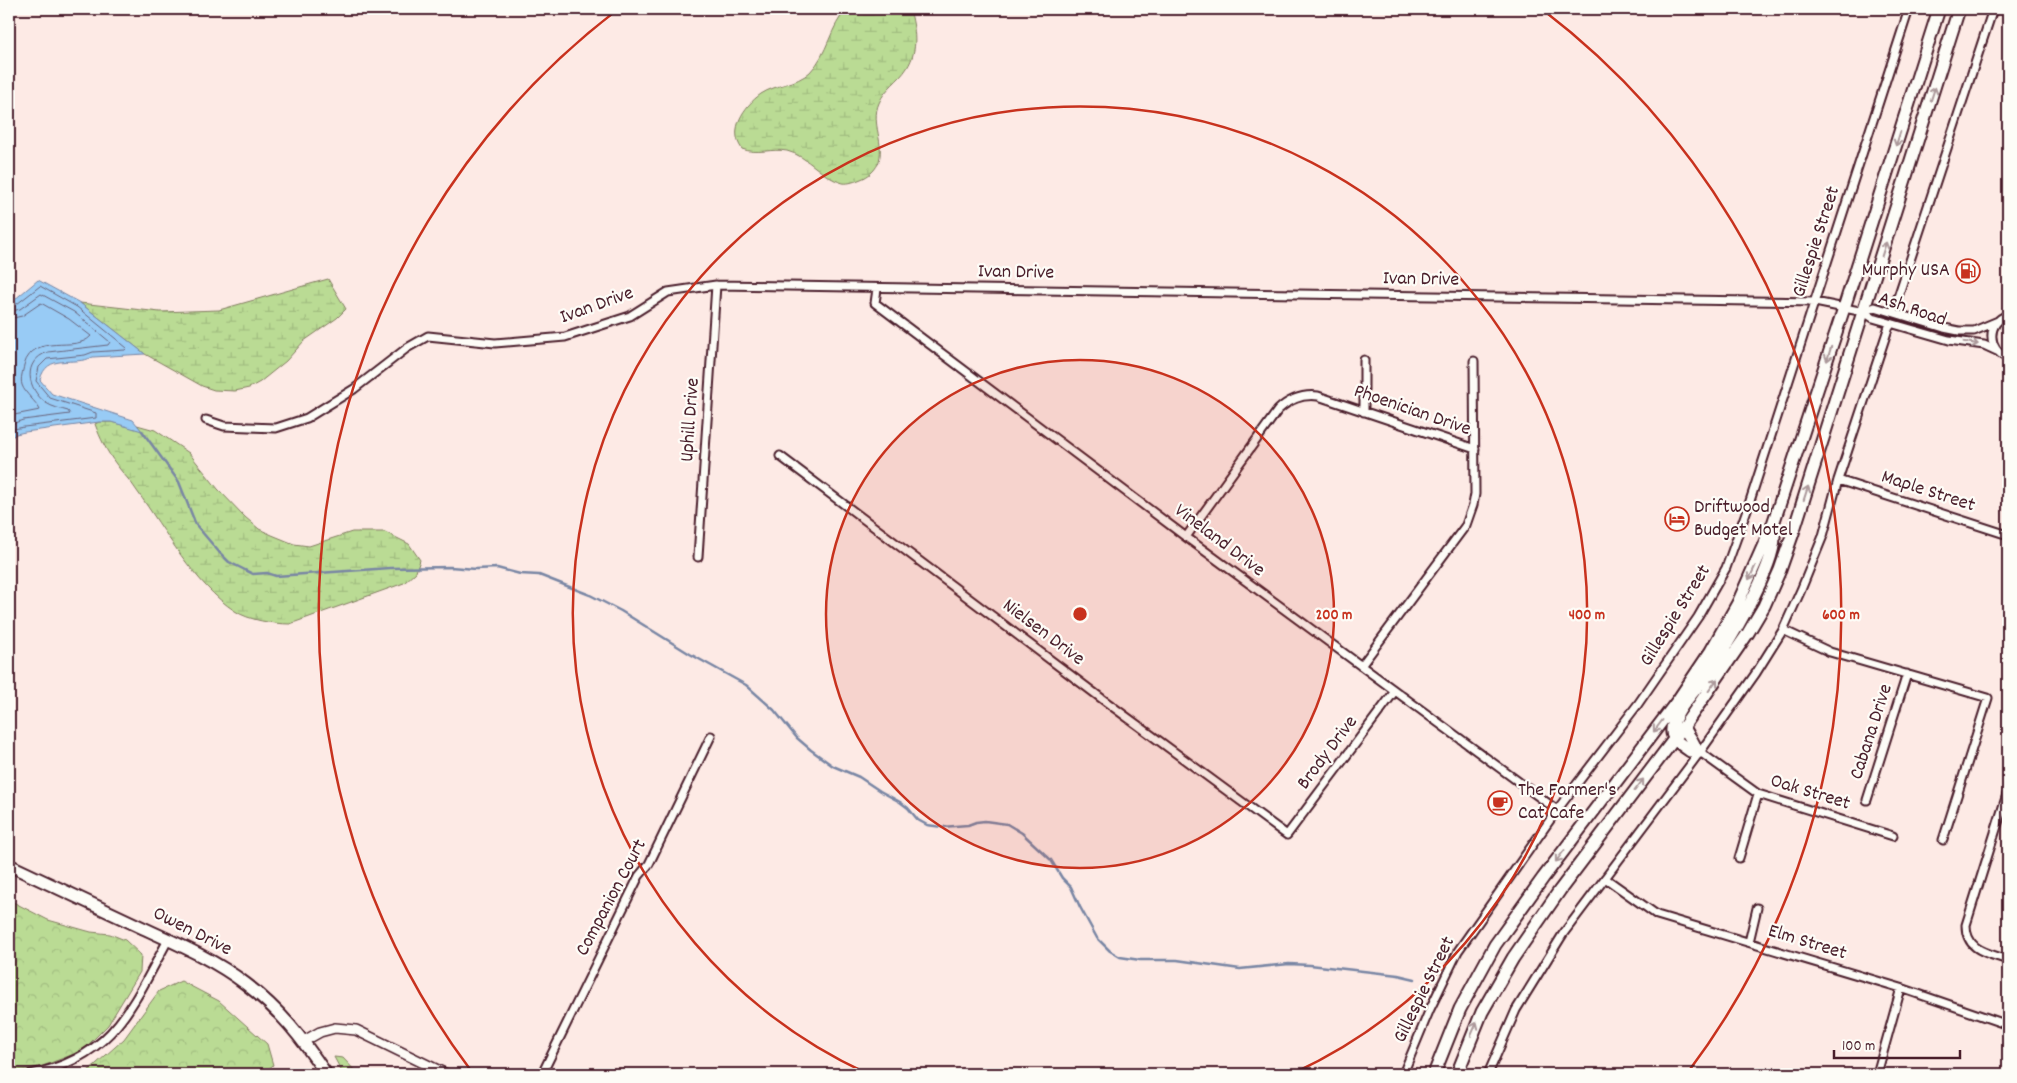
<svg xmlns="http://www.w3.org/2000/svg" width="2017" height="1083" viewBox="0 0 2017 1083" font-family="Dekko,sans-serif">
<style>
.forest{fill:url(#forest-crowns);stroke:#827d60}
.wetland{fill:url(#wetland-marsh);stroke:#827d60}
.water{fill:#98cbf5;stroke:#7986a4}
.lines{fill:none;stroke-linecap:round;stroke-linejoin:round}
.shore{stroke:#69647c;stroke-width:1}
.stream{stroke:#7986a4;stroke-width:2.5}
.minor-casing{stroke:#4a1f2b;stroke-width:11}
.tertiary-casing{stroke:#4a1f2b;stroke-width:12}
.primary-casing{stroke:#4a1f2b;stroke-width:15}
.trunk-casing{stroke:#4a1f2b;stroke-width:15}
.minor{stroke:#fdfcf7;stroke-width:7}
.tertiary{stroke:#fdfcf7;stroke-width:9}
.primary{stroke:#fdfcf7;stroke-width:11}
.trunk{stroke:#fdfcf7;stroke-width:11}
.oneway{stroke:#ac999b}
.ring{fill:none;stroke:#c8321e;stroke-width:2.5}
.labels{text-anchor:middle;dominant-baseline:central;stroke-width:4.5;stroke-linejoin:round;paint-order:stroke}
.street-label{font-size:20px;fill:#4a1f2b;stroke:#fdfcf7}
.poi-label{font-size:20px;fill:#4a1f2b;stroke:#fdfcf7;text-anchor:start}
.centre{fill:#c8321e;stroke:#fdfcf7;stroke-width:2.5}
.ring-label{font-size:15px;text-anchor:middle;font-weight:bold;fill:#c8321e;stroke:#fdfcf7;stroke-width:4.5;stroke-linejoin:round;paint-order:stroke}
</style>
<defs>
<pattern id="forest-crowns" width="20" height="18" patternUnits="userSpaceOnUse" patternTransform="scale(1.25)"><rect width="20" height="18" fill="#badb94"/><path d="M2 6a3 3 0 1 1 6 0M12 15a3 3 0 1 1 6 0" fill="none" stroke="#a1bc80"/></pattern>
<pattern id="wetland-marsh" width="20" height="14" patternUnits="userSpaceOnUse" patternTransform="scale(1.25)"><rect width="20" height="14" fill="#badb94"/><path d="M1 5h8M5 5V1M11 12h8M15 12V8" fill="none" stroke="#a1bc80"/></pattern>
</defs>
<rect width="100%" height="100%" fill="#fdeae5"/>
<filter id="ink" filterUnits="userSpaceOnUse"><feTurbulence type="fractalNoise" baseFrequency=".02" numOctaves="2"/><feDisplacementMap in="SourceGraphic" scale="10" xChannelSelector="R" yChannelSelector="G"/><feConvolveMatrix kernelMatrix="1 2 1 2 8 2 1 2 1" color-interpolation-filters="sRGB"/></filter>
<g filter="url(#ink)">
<path class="forest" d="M9,900L48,920L91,932L110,934L125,940L141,955L140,972L108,1025L82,1051L40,1067L9,1072Z
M181,981L219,1001L267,1044L273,1065L263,1074H82L87,1072L124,1039L159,991Z
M334,1057L343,1058L358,1074H343Z"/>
<path class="wetland" d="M847,9H910C915,29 919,49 907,68C899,81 885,88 879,103C870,123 886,144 878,164C874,171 869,176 861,179C856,181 849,184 843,183C822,178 808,156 787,151C772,148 757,155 742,149C728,130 744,106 761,94C776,84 796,85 810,72C828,54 830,26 847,9Z
M328,279L346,309L337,318L304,341L286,361L260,382L249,388L235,391L214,390L202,386L145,354L80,303L160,312L219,310Z
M99,422H111L141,430L137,425L155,430L189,453L218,489L245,517L259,529L272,535L294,544L309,546L352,532H385L409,544L420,560L416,572L404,583L290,624C274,624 248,620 235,611C194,584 165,530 137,491C131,481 122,473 116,464C107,452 100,438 95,424Z"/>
<path class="water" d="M38,280L80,303L145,354L93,357C73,367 47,352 40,380L52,394L133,420L142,431L111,422H99L25,432L16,434L9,439V301L14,300Z"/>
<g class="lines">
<path class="shore" d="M9,305L17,304L40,286L77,307L127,348L125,350L93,352L85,355L47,359L39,367L36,381L50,398L96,413V418L24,427L14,429L9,433
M9,312L20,309L41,294L74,312L110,342L108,345L48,352C22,361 27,389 46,403C52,407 61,409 68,411L70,414L23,420L9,425
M9,319L22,316L41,303L69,319L91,336C75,354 35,331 24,365C23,372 20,378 22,385C25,394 36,401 40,410L9,416"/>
<path class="stream" d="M142,431L179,482L196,525L219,552L229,562L253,574L267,573L276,576L390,568L450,567L476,569L497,568L520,574L539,575L590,595L621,611L690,654L746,685L774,710L797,738L811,750L833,766L859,777L880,791L900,802L908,808L918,820L927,825L942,827L968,825L976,822L985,821L1007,824L1022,833L1051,860L1062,878L1071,887L1080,907L1097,938L1110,951L1120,957L1140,960H1177L1240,969L1289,964L1310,965L1398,975L1415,979"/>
<g class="minor-casing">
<path id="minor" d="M877,289L875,303L1186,537L1557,810
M1864,312L1875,307L1944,328L1959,331H1974L1998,321
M1893,312L1993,9
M2008,315C1986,322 1987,350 2008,358
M1364,360V412
M206,420L224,426L276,428L307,418L354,389L407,348L428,336L495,343L565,337L630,316L668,292L716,285L1815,302L1864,312L1873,318L1949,340L1984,345L1997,351
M780,456L1105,701L1287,835L1395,691
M1838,480L2008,535
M1186,537L1278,410C1290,399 1302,394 1318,396L1475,449
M698,557L716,285
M1783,630L1830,652L1988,698L1943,840
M1361,666L1466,525L1473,505L1475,494L1474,361
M1700,752L1758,794L1893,836
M2008,791L1966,925C1966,951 1988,953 2008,960
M1867,800L1907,674
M1739,858L1758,794
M1605,878L1657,915L1901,988L2008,1025
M1749,942L1757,908
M31,1074C113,1058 132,1006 168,940
M542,1074L639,876L649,864L711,736
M1403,1074L1430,1009L1458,951L1557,810L1638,704L1698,617L1726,568L1749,504L1909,9
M1488,1074L1516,1010L1563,934L1703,748L1756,673L1783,630L1801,590L1823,536L1838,480L1890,323
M1877,1074L1901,988"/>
</g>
<g class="tertiary-casing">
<path id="tertiary" d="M304,1041L320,1032L335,1028L356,1030L446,1074"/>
</g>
<g class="primary-casing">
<path id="primary" d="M9,865C53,886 98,907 143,928C178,944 215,960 246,984C281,1011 302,1038 326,1074"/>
</g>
<g class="trunk-casing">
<path id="trunk" d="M1684,726C1687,736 1694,740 1696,750
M1700,752L1696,750L1690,751C1680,743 1668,739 1673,724C1679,706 1695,691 1706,676C1725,649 1776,567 1774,535
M1434,1074L1460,1009L1495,945L1543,878L1678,700L1711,651L1738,603L1773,524L1844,308L1939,9
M1457,1074L1482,1012L1513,958L1560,890L1684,726L1748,633L1764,606L1780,570L1793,533L1959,9"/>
</g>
<use href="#minor" class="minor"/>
<use href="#tertiary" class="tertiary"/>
<use href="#primary" class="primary"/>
<use href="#trunk" class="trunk"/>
</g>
<defs><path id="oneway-shaft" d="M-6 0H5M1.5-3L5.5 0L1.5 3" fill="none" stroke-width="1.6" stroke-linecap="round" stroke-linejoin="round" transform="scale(1.25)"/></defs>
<g class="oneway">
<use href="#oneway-shaft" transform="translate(1933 94) rotate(-72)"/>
<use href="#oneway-shaft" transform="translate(1898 139) rotate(108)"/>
<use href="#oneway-shaft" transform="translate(1884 249) rotate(-72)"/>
<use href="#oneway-shaft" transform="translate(1971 343) rotate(9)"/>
<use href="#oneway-shaft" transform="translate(1829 354) rotate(107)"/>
<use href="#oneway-shaft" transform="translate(1806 493) rotate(-72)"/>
<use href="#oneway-shaft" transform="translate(1752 573) rotate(115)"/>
<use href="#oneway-shaft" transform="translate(1713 685) rotate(-54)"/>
<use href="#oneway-shaft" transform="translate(1658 726) rotate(127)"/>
<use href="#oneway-shaft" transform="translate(1639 785) rotate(-53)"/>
<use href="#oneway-shaft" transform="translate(1560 856) rotate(127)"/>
<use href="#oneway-shaft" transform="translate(1474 1029) rotate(-66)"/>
</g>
</g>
<circle cx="1080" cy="614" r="254" fill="#c8321e" fill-opacity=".12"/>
<g class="ring">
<circle cx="1080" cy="614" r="254"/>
<path d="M866 1073A507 507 0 1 1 1294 1073"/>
<path d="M472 1072A761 761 0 0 1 617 10M1543 10A761 761 0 0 1 1688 1072"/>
</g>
<defs>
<g id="fuel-ring" transform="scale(1.25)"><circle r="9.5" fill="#fdfcf7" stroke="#c8321e" stroke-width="1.5"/><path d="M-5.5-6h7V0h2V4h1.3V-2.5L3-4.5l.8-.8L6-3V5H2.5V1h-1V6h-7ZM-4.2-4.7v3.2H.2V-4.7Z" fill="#c8321e"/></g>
<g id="hotel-ring" transform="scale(1.25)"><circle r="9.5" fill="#fdfcf7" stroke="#c8321e" stroke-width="1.5"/><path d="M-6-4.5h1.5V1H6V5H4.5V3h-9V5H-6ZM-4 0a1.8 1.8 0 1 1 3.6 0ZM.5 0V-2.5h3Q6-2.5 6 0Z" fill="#c8321e"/></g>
<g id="cafe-ring" transform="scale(1.25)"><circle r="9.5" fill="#fdfcf7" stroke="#c8321e" stroke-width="1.5"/><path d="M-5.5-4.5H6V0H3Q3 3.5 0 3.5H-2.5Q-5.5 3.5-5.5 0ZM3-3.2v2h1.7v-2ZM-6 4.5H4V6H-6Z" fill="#c8321e"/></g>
</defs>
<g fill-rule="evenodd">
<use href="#fuel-ring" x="1968" y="271"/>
<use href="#hotel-ring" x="1677" y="519"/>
<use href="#cafe-ring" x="1500" y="803"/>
</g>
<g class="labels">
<g class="street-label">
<text transform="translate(1817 242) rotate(-72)">Gillespie Street</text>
<text transform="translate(1016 273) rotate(1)">Ivan Drive</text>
<text transform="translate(1421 280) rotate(1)">Ivan Drive</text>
<text transform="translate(597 306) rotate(-20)">Ivan Drive</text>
<text transform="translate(1912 310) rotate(19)">Ash Road</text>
<text transform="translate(1412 411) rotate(19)">Phoenician Drive</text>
<text transform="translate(691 420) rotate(-86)">Uphill Drive</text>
<text transform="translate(1928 492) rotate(18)">Maple Street</text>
<text transform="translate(1219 541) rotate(37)">Vineland Drive</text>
<text transform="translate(1676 616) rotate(-58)">Gillespie Street</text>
<text transform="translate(1043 633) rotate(37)">Nielsen Drive</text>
<text transform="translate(1872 732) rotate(-72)">Cabana Drive</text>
<text transform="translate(1328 753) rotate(-53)">Brody Drive</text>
<text transform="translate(1810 793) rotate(17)">Oak Street</text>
<text transform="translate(612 898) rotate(-62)">Companion Court</text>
<text transform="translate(192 932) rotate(27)">Owen Drive</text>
<text transform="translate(1807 943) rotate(17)">Elm Street</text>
<text transform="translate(1425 990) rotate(-64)">Gillespie Street</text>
</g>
<g class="poi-label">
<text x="1950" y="271" text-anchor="end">Murphy USA</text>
<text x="1694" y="508">Driftwood<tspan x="1694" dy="23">Budget Motel</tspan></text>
<text x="1518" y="791">The Farmer's<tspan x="1518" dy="23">Cat Cafe</tspan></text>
</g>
</g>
<circle cx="1080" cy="614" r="8" class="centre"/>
<g class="ring-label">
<text x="1334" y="619">200 m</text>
<text x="1587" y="619">400 m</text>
<text x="1841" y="619">600 m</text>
</g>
<rect width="2017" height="1083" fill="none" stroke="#fdfcf7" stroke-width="30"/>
<rect x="15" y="15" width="1987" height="1053" fill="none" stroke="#4a1f2b" stroke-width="2" filter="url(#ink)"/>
<path d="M1834 1050v8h126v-8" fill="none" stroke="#4a1f2b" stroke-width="2.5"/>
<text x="1842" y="1050" font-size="15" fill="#4a1f2b" stroke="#fdfcf7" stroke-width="4" paint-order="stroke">100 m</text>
</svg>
